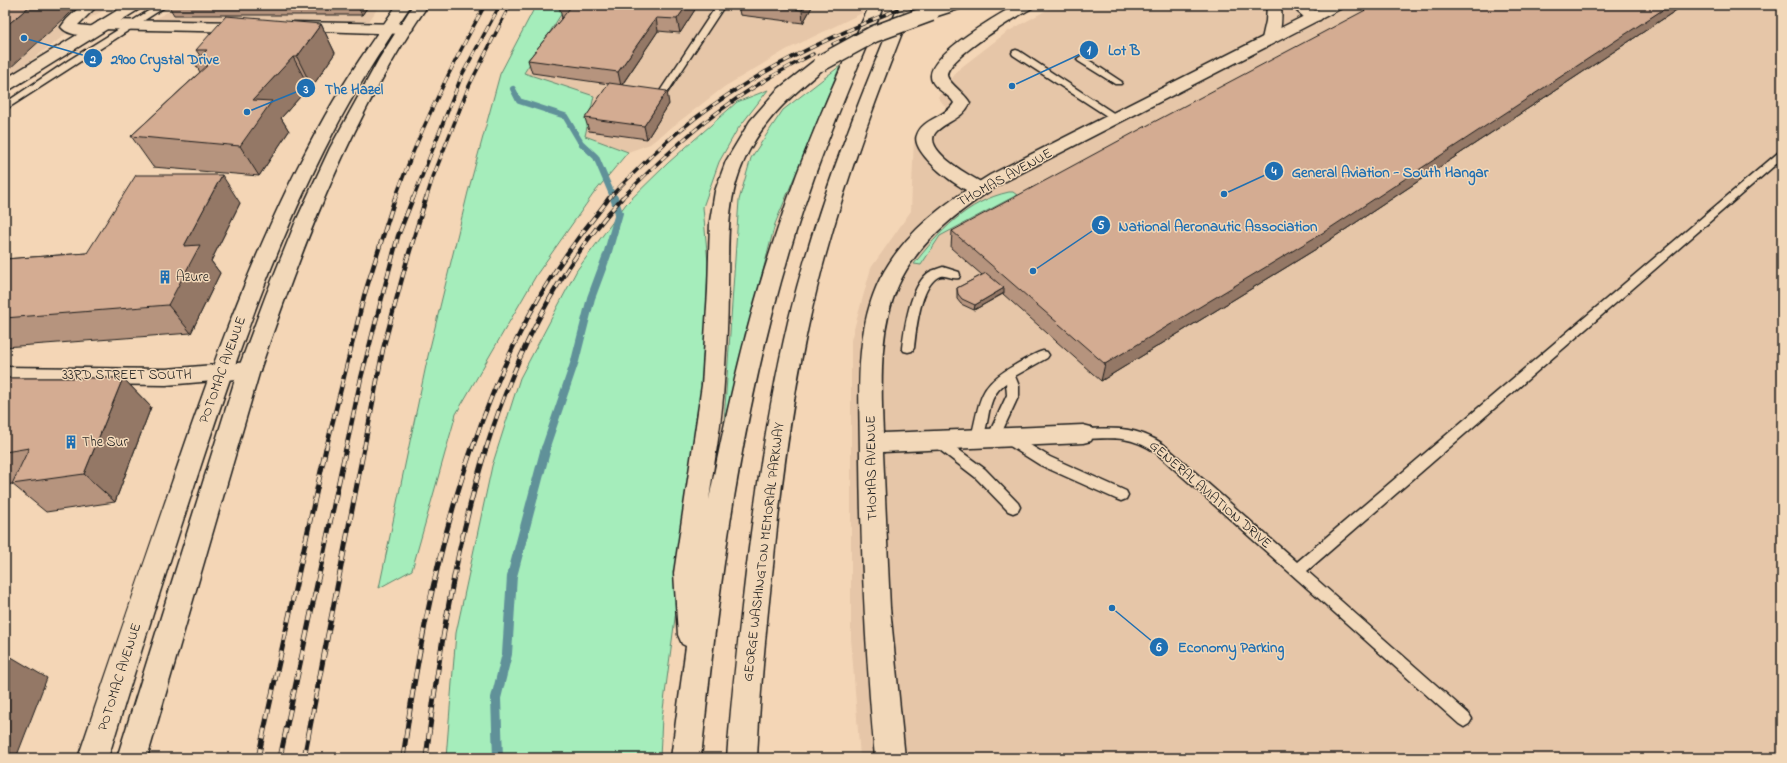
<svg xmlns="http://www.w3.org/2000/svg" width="1787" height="763" viewBox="0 0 1787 763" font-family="'Indie Flower',sans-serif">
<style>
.built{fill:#e6c6a8}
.green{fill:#a5edbb;stroke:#60846c}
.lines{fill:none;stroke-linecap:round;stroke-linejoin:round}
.stream-far2{stroke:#619199;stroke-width:6}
.stream-far1{stroke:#619199;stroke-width:8}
.stream{stroke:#619199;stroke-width:10}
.service-casing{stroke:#1c1c1c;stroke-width:3}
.minor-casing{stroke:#1c1c1c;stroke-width:3}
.tertiary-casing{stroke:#1c1c1c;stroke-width:3}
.secondary-casing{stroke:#1c1c1c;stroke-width:3}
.motorway-casing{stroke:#1c1c1c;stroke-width:3}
.service{fill:#f2d8b9;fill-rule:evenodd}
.minor{fill:#f2d8b9;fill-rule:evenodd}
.tertiary{fill:#f2d8b9;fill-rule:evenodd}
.secondary{fill:#f2d8b9;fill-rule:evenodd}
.motorway{fill:#f2d8b9;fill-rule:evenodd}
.rail-far2-casing{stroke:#1c1c1c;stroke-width:3.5}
.rail-far1-casing{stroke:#1c1c1c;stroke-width:4.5}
.rail-casing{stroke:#1c1c1c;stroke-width:5}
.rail-far2{stroke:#f2d8b9;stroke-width:2.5;stroke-dasharray:7;stroke-linecap:butt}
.rail-far1{stroke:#f2d8b9;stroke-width:3;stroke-dasharray:8;stroke-linecap:butt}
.rail{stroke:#f2d8b9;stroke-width:3.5;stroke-dasharray:10;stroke-linecap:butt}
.motorway-bridge-casing{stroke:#1c1c1c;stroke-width:19;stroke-linecap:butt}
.motorway-bridge{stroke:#f2d8b9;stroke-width:16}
.wall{fill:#b6947e;stroke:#1c1c1c}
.shaded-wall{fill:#947866;stroke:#1c1c1c}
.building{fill:#d4ac92;stroke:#1c1c1c}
.labels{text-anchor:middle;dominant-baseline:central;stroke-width:3;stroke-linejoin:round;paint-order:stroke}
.street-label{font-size:14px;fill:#1c1c1c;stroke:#f2d8b9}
.poi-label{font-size:14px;fill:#1c1c1c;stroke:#f2d8b9;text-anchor:start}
.leader{fill:none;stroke:#1f6fb2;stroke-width:1.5}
.callout-dot{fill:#1f6fb2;stroke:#f2d8b9;stroke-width:1.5}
.mark-label{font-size:12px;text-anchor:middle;font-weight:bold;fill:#fff}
.callout-label{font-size:15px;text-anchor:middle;font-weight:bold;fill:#1f6fb2;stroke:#f2d8b9;stroke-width:3;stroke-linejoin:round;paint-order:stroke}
</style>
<rect width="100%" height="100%" fill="#f4d6b6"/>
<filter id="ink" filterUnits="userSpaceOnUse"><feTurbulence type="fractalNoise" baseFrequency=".025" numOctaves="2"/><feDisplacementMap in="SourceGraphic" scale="8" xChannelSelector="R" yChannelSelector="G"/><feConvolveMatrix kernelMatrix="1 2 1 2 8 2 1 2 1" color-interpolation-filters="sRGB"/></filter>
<g filter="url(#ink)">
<path class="built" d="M5,5H114L82,22L9,77H5Z
M180,5H380L369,21L155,19Z
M567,5H865L862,13L786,50L724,87L650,144L628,152L585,136L524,73Z
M1056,5H1782V758H860L851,638V340L871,268L911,211L914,137L946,108L938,97L959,69L1007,32Z"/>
<path class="green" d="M536,5H567L524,73L594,96L585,136L628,152L594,193L537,274L456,414L412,570L379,588L428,356L468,192L500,74Z
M840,66L775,224L724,422L739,200L751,158L783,110Z
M768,90L737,130L719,162L703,207L708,263L703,405L662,717L660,758H446L456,633L492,466L520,378L577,270L626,204L668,163L737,102Z
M1009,192H1013L1017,195L940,236L921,265L914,264C939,232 967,201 1009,192Z"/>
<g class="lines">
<path class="stream-far2" d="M513,89L519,101L565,116L581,143L596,157L614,199"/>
<path class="stream-far1" d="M545,449L575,361L591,298L607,255L619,213L614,198"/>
<path class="stream" d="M498,758L496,698L507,654L512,576L546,448"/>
<g class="service-casing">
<path id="service" d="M158,5H168L5,110V103L69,60Z
M717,5H725L667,93H661L660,91Z
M1016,50L1019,51L1121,118L1116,121L1113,120L1013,55L1012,53L1013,51Z
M1081,56L1084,57L1122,82L1121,84H1115L1078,61L1077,59Z
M1782,151V159L1307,571L1469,714L1472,719L1469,724L1464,727L1459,724L1155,452C1130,435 1112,438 1083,439L1079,438L1077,434L1079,430L1083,429C1115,428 1136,426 1163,444L1297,562L1779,152Z
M943,267L959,272L960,275L959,278C951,280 945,273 938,277C920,287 916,330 914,348L912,351L908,352L904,351L902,348C905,325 910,288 928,273C932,270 938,269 943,267Z
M1043,351L1047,352L1049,355L1047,358L1015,376L1019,386V395L1000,436L1002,433L1006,432L1010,433L1050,457L1126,491L1128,495L1126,499L1121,501L1116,499L1040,465L1002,441L1000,437L997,442L993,443L989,442L987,438L1007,395L1006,383C984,399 992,420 981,442L977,443L973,442L971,438C981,399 977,386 1015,365C1024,360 1033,354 1043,351Z
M936,435L940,436L985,469L1018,503L1020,507L1018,511L1013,513L1008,511L975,477L932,444L930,440L932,436Z"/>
</g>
<g class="minor-casing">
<path id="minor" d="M82,5H98L78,25L97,27L95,25L98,22L103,20L248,22L253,24L256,27L253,30L248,32L99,29L101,31L98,34C88,37 68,36 61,27L67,19Z
M1326,5H1344L1342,8L1002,183C889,255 877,303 883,433L1083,425L1091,427L1094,434L1091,441L1083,443L883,452L890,608L905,758H875C866,658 861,558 860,458C860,399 853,334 880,279C904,232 946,202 990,175Z
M294,22L405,24L410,26L413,29L410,32L405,34L289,30L286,27L289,24Z
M249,362L257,364L260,370L257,376L249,378L166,385L5,383V367L166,369Z"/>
</g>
<g class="tertiary-casing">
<path id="tertiary" d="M126,5H143L141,8L11,89L5,91V79Z
M397,5H411C387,41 363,78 342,116C282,227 240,346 201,465C169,563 138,660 108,758H78C111,660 144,562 178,465C219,346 263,226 325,116C347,77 372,41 397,5Z
M413,5H428C352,115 303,244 260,370L147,758H117L238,370L266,295L296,221L330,148L379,59Z
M1267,5H1281C1282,17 1282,32 1275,42L1270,44L1265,42L1262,39L1266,21Z
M1292,5H1308L1323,17L1320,20C1310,23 1298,14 1292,5Z"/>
</g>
<g class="secondary-casing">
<path id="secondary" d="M1016,5H1034L1032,8C1016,17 947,58 947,75C947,82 966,94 970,103C963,118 950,120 938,130C916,148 974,178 986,185L989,189L986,193C984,194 983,195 980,195C965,195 909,153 917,135C923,118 945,118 954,103C949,93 930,88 931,75C932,53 998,15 1016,5Z"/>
</g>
<g class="motorway-casing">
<path id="motorway" d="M870,5H884C852,79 820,154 796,231C742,402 719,580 701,758H671L686,646L682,644L678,635L674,573L702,385L708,290L710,221L715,191L726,161L750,121L777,90L815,60L821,58L827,60L829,63L827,66C792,95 763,119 744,161C725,202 729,246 728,289C728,320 726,352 724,383C722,422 714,462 709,500C727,409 747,319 777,231C802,154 835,79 870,5Z
M899,5H913C876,98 841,191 817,288C795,376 783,466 774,557C766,624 760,691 757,758H727C732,690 740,623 748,556C758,477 770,399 788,322C815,212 855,108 899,5Z
M941,5H964L962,8L931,18L926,16L923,13L926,10Z"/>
</g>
<use href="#service" class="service"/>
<use href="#minor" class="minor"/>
<use href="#tertiary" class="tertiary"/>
<use href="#secondary" class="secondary"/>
<use href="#motorway" class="motorway"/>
<g class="rail-far2-casing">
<path id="rail-far2" d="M904,13L924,5
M833,44L866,29
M395,199C419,132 450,68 485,5
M413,199L462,75L500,5
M426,199L433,177L469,86L510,5
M609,199C617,188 628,179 638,169C713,91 810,44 909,5
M621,199C655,165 689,132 729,104C755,85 784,69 813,54"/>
</g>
<g class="rail-far1-casing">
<path id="rail-far1" d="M326,449L364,296L395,198
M346,449L361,378L398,236L413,198
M364,449L383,349L407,260L426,198
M472,449C497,377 528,306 574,244C585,228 598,214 609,198
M486,449C514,359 557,269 622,198"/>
</g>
<g class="rail-casing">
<path id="rail" d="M258,758L326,448
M280,758L346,448
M304,758L364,448
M403,758C417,654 437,548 472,448
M426,758C439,653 455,549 486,448"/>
</g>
<use href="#rail-far2" class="rail-far2"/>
<use href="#rail-far1" class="rail-far1"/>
<use href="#rail" class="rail"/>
<g class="motorway-bridge-casing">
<path id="motorway-bridge" d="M821,63L874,34L931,13"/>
</g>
<use href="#motorway-bridge" class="motorway-bridge"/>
</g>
<path class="wall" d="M5,5L8,70H5Z
M168,5H369L362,15H174Z
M560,5H698L680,33L658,31L622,85L669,104L647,139L589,131L585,118L609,84L532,73L528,60L562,18L559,6Z
M738,5H813L803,23L740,15Z
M1684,5L1316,249L1101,381L1003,294L974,310L961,304L957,299V288L982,275L951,248L952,231Z
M321,24L335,53L312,87H309L281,118L289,131L259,176L153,167L131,136L200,72L194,62L201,57L196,50Z
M240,203L211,261L220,273L191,333L5,347V259L87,253Z
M5,378H123L151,407L115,502L46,512L12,484L5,485Z"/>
<path class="shaded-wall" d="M31,5H79L8,70L5,67V27Z
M357,5H369L362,15Z
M687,5H698L680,33L677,19Z
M805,5H813L803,23L802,10Z
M1670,5H1684L1316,249L1101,381L1105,364Z
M656,18L658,31L621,86L618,72Z
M321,24L335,53L312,87L297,57Z
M293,57L309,87L281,118L289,131L259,176L240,146L253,100Z
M667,91L669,104L647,139L644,126Z
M222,175L240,203L211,261L220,273L191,333L168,305L184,246Z
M1004,288V293L974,310L975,305Z
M123,378L151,407L115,502L84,474Z
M8,655L47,678L16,758H5V662Z"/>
<path class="building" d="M5,5H31L5,27Z
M560,5H687L677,19L656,18L618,72L528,60L570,8L559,6Z
M760,5H805L802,10Z
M1375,5H1670L1324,232L1105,364L952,231L1150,124Z
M226,16L321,24L297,57H293L253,100L272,101L240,146L131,136L209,64L194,62L207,50H196Z
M609,83L667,91L644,126L585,118Z
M136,175H222L184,246L200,245L168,305L5,318V259L87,253Z
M986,273L1004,288L975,305L962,299L958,294L957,288Z
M5,378H123L84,474L12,484L29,448L5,452Z
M5,655H8L5,662Z"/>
</g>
<defs>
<g id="building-bare" transform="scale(1.08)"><path d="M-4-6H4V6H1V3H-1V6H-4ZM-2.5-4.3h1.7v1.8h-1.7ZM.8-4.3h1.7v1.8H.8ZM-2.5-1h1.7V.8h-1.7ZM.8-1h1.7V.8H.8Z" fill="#1f6fb2" stroke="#f2d8b9" stroke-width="2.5" paint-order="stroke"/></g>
</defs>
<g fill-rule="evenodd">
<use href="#building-bare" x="165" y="277"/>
<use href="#building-bare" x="71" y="442"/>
</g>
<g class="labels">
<g class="street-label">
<text transform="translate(1005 178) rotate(-29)">THOMAS AVENUE</text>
<text transform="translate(223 370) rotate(-70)">POTOMAC AVENUE</text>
<text x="127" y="375">33RD STREET SOUTH</text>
<text transform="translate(872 468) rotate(-91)">THOMAS AVENUE</text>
<text transform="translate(1210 495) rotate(41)">GENERAL AVIATION DRIVE</text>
<text transform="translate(764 552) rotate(-83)">GEORGE WASHINGTON MEMORIAL PARKWAY</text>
<text transform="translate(120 677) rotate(-72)">POTOMAC AVENUE</text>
</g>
<g class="poi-label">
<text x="176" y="277">Azure</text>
<text x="82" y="442">The Sur</text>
</g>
</g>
<path class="leader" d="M1012 86L1089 50M24 38L93 58M247 112L306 88M1224 194L1274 171M1033 271L1101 225M1112 608L1159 647"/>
<g class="callout-dot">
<circle cx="1012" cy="86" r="4"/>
<circle cx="24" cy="38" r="4"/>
<circle cx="247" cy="112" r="4"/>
<circle cx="1224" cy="194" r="4"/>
<circle cx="1033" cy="271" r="4"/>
<circle cx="1112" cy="608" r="4"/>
<circle cx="1089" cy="50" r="10"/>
<circle cx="93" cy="58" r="10"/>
<circle cx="306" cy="88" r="10"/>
<circle cx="1274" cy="171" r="10"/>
<circle cx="1101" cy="225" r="10"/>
<circle cx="1159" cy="647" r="10"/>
</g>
<g class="mark-label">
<text x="1089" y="54">1</text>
<text x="93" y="63">2</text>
<text x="306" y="93">3</text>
<text x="1274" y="175">4</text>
<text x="1101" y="229">5</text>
<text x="1159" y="651">6</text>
</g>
<g class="callout-label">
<text x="1124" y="55">Lot B</text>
<text x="165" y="64">2900 Crystal Drive</text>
<text x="354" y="94">The Hazel</text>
<text x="1390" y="177">General Aviation - South Hangar</text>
<text x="1218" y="231">National Aeronautic Association</text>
<text x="1231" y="652">Economy Parking</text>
</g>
<rect width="1787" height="763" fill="none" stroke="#f2d8b9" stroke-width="20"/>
<rect x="10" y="10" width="1767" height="743" fill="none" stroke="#1c1c1c" stroke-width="1.5" filter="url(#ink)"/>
</svg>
